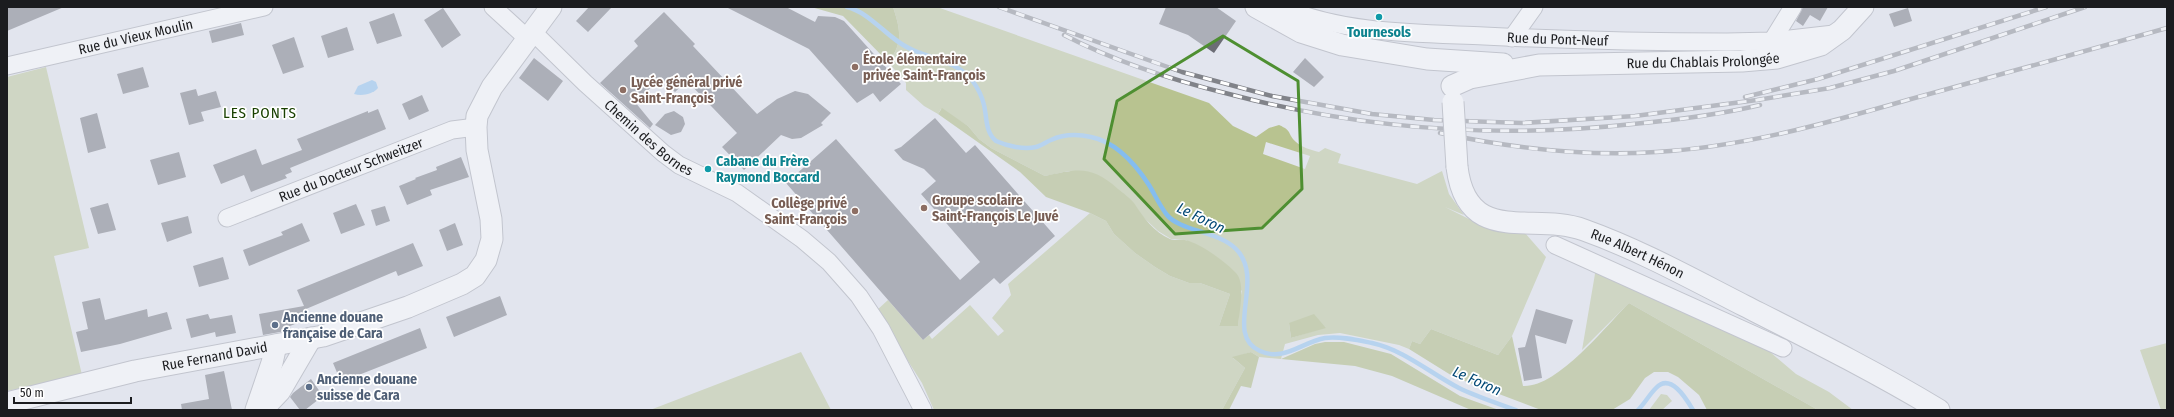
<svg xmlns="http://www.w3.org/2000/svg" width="2174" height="417" viewBox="0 0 2174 417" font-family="'Fira Sans Condensed',sans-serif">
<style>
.green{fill:#b8c390;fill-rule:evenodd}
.forest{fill:#a4b26e}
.water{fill:#84bdef}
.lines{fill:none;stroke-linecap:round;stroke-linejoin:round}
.stream{stroke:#84bdef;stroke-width:4.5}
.building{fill:#6c6d75}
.minor-casing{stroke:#9c9ea7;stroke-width:19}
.tertiary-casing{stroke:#9c9ea7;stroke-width:23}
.minor{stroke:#fff;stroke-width:17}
.tertiary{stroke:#fff;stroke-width:21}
.rail-casing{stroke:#818389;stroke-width:4.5}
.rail{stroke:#fff;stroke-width:3;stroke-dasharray:9;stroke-linecap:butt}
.tertiary-bridge-casing{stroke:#9c9ea7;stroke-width:23;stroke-linecap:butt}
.tertiary-bridge{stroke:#fff;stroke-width:21}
.marked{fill:none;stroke:#4e8f31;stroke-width:3;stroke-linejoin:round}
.culture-dot{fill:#0f9aa8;stroke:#fff;stroke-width:1.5}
.education-dot{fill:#8d6e63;stroke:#fff;stroke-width:1.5}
.service-dot{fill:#5c6f8a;stroke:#fff;stroke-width:1.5}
.labels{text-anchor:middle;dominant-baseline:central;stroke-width:3.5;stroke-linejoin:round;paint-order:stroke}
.culture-label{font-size:14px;font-weight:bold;fill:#0d838f;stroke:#fff}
.street-label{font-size:14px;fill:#1b1c1f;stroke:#fff}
.education-label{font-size:14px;font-weight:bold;fill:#785e54;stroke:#fff;text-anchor:start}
.service-label{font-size:14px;font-weight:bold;fill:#4e5e75;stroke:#fff;text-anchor:start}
.neighbourhood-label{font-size:15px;letter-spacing:1px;fill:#184000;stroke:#fff}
.water-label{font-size:15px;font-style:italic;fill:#034976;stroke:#fff}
</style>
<rect width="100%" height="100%" fill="#e2e5ee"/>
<path class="green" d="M893,7H937L1209,103L1233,126L1256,137L1269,128L1279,125C1293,131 1287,134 1296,142C1301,147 1311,150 1319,152L1325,148L1341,154L1338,163L1417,184L1442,171L1449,194L1464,215L1445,207L1469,219L1472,217L1525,233L1546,257L1512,336L1498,355L1431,329L1420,344L1412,341L1409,349L1399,345L1340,333L1318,335L1285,344L1281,359L1259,357L1251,352L1233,358L1245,368L1222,410H934L922,383L876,311L888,300L923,340L929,335L932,339L970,305L998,336L1004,331L992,318L1011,295L1008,284L1090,213L1106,221L1114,234L1135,253L1155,267L1170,276L1189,283H1200L1230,294L1219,326H1238L1239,303L1242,291L1186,240L1171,239L1158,231L1143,217L1132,202L1069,171L1045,176L991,148L979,139L968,126L941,109L938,114L924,106L906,90V83L888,62C904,43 900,28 893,7ZM1266,142L1310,156L1305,169L1263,154ZM1289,323L1326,327L1291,338Z
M46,67L89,248L54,256L82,375L7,391V77Z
M1596,268L1763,346L1796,374L1829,392L1853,410H1818L1629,303L1582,350Z
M2167,343V410H2161L2140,350Z
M801,352L831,410H650Z
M1661,394L1667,395L1672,401L1662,410H1649Z"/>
<path class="forest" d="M811,7H893C900,28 904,43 888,62L843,16Z
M942,108L968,126L979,139L991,148L1045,176C1078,169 1091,165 1118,189C1123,193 1130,198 1134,203C1143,217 1154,232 1170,239C1175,241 1181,239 1185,240C1200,243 1226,262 1236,273C1246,284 1239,312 1238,326H1219L1230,294L1200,283H1189L1170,276L1155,267L1135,253L1114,234L1106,221L1090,213L1046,197L1020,172L938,114Z
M1629,303L1818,410H1707L1699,395L1678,377L1668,372H1654L1645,378L1630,399L1612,410H1541L1454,377L1409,349L1412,341L1420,344L1431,329L1498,355L1512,336L1523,386C1557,388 1605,327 1629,303Z
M1314,314L1326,328L1291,338L1289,323Z
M1325,342H1344L1391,354L1460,396L1499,410H1471L1392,376L1355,366L1281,359L1315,344Z
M1251,352L1259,357L1251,388L1241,386L1229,410H1222L1245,368L1232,357Z"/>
<path class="water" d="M372,80L376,82L378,88C372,95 361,96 354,94L358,86Z"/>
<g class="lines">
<path class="stream" d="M847,7C872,13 889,41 913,50C933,59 957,62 972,80C977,87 982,96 984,105C987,117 985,132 996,141C1007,146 1024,150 1036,147C1041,146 1046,142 1051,140C1064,134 1077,134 1091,137C1116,142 1136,165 1149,185C1155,195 1160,206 1167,215C1180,231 1218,231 1236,249C1266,279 1223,335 1260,351C1284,362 1302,342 1325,338C1340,336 1357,340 1372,343C1404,350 1430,373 1459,388C1477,397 1497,403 1516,410
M1638,410C1645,403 1649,395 1656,388C1671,372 1687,400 1693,410"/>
</g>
<path class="building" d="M7,7H64L7,31Z
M589,7H612L588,32L576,21Z
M726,7H786L815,22L818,16L835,17L844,21L901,84L880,102L873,93L857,103L809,49Z
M1166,7H1216L1236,21L1214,53L1188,35L1159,24Z
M1803,7H1828L1820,21L1810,15L1803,26L1796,21Z
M443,8L461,35L442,48L424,20Z
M1908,8L1912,21L1894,27L1889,14Z
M664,12L695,44L693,46L757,114L777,99L795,91L808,94L831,113L821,123L823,125L801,138L792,139L781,135L744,170L722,147L737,133L687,81L675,92L661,78L635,102L653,124L650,128L600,83L638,46L634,41Z
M394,13L402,36L377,44L369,22Z
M241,23L244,35L212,43L209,31Z
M347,27L354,50L328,58L321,36Z
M294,37L304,67L283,74L272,45Z
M534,58L563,81L548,101L519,78Z
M1305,58L1324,77L1314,87L1293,72Z
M143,67L149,87L123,94L117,74Z
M196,89L198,96L216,91L221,107L201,112L204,121L189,125L180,93Z
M422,95L429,111L409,120L402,104Z
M378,109L386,129L290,168L292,172L285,175L287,178L251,192L244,175L221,184L213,165L256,149L262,165L302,150L297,139L368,111V113Z
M674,111L683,117L685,124L681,132L671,135L655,125L665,114Z
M97,113L106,148L88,153L80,118Z
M935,118L966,153L975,145L1055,236L1000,284L994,278L923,340L786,183L836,139L960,280L980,262L921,194L936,181L924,169L903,160L894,150L901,147Z
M179,152L186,177L158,185L150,160Z
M461,157L469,177L430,190L432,195L407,205L399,186L416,179L415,178L437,170L436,167Z
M108,203L116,230L98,234L90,208Z
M356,204L365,225L341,234L333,213Z
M385,206L390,221L376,226L371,210Z
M188,216L192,233L167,242L161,223Z
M302,223L310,241L249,266L243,250L283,235L281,232Z
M455,223L463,245L447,251L439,230Z
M413,243L423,266L398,276L396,271L306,309L310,318L290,326L291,330L263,335L259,314L304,306L297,290Z
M223,257L229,279L199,287L193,266Z
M500,296L507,315L454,337L446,317Z
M100,298L105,320L147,309L148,317L167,312L172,329L120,344L81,352L76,332L88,329L82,302Z
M1536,309L1573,320L1566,344L1535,335L1542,378L1524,381L1518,348L1525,347Z
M208,314L210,319L232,315L236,333L216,337L215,332L191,338L186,319Z
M420,328L427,348L341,382L333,363Z
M224,371L232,410H182L181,404L209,399L205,375Z
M311,379L323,396L305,410H300L290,397L293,393Z"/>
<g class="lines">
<g class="minor-casing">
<g id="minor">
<path d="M493,7L528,39"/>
<path id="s1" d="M1281,7C1345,34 1415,33 1484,36C1565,40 1646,42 1727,42L1772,41L1834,34"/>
<path id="s2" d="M533,32L585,83L663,153L679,165L737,193L802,239L829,262L859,296L881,329L923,410"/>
<path d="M1512,38L1534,7"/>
<path d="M1772,41L1793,7"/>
<path id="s3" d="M7,66L264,7"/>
<path id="s4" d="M227,218L452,130L476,127"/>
<path d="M1555,245L1783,348"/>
</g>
</g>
<g class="tertiary-casing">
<g id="tertiary">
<path d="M1256,7L1301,32L1342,45L1427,59L1503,64"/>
<path id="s5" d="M1452,86L1470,78L1539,65L1742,61L1777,58L1821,45L1842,30L1863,7"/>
<path id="s6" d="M1457,167C1467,248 1534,211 1584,230C1640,250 1692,279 1745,306C1810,339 1876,372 1939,410"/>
<path id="s7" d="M7,403L135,371L323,336L408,307L462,284L475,276L486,260L492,239L491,219L477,150L476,127L477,116L492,87L551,7"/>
<path d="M256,410L272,363L276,345"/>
<path d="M262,410L280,391L311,338"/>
</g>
</g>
<use href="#minor" class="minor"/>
<use href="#tertiary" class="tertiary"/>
<g class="rail-casing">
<path id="rail" d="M999,7L1182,72L1272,96L1372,114L1434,120L1522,123L1635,116L1757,100L1830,88L1894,71L2085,7
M1064,35C1116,62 1172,80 1229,94C1361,129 1497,139 1633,124C1676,120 1718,115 1760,105
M1745,97L1818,79L2046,7
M1440,133C1511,148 1583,157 1656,152C1744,147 1827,123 1911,99C1996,76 2082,52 2167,28"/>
</g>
<use href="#rail" class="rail"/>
<g class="tertiary-bridge-casing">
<path id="tertiary-bridge" d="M1453,102L1457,167"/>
</g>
<use href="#tertiary-bridge" class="tertiary-bridge"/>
</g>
<path d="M0 0H2174V417H0ZM1223,36L1298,81L1302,189L1262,228L1175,234L1104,159L1117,101Z" fill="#e2e5ee" fill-opacity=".55" fill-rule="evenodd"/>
<path class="marked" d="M1223,36L1298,81L1302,189L1262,228L1175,234L1104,159L1117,101Z"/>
<g class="culture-dot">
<circle cx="1379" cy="17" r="4"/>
<circle cx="708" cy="169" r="4"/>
</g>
<g class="education-dot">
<circle cx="855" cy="67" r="4"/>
<circle cx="623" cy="90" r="4"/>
<circle cx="924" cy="208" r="4"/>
<circle cx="855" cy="211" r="4"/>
</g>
<g class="service-dot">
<circle cx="275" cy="325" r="4"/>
<circle cx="309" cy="387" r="4"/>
</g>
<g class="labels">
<g class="culture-label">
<text x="1379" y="32">Tournesols</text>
<text x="716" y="161" text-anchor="start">Cabane du Frère<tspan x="716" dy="16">Raymond Boccard</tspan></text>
</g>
<g class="street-label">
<text stroke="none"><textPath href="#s3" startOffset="132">Rue du Vieux Moulin</textPath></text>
<text stroke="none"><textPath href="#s1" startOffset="280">Rue du Pont-Neuf</textPath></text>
<text stroke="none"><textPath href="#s5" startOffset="254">Rue du Chablais Prolongée</textPath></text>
<text stroke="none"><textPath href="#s2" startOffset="157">Chemin des Bornes</textPath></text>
<text stroke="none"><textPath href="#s4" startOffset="133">Rue du Docteur Schweitzer</textPath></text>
<text stroke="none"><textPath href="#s6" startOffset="218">Rue Albert Hénon</textPath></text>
<text stroke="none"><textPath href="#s7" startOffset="213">Rue Fernand David</textPath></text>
</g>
<g class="education-label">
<text x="863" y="59">École élémentaire<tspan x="863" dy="16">privée Saint-François</tspan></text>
<text x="631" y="82">Lycée général privé<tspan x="631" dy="16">Saint-François</tspan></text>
<text x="932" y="200">Groupe scolaire<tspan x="932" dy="16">Saint-François Le Juvé</tspan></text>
<text x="847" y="203" text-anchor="end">Collège privé<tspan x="847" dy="16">Saint-François</tspan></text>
</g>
<g class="service-label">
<text x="283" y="317">Ancienne douane<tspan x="283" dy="16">française de Cara</tspan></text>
<text x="317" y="379">Ancienne douane<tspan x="317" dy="16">suisse de Cara</tspan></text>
</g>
<g class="neighbourhood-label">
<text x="260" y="113">LES PONTS</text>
</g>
<g class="water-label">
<text transform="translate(1201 218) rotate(26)">Le Foron</text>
<text transform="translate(1477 381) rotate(24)">Le Foron</text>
</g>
</g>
<rect width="2174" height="417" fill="none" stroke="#1b1c1f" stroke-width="16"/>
<path d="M14 397v6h117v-6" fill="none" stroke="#1b1c1f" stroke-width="2"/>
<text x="20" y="397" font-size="12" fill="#1b1c1f" stroke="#ffffff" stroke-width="3" paint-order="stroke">50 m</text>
</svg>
